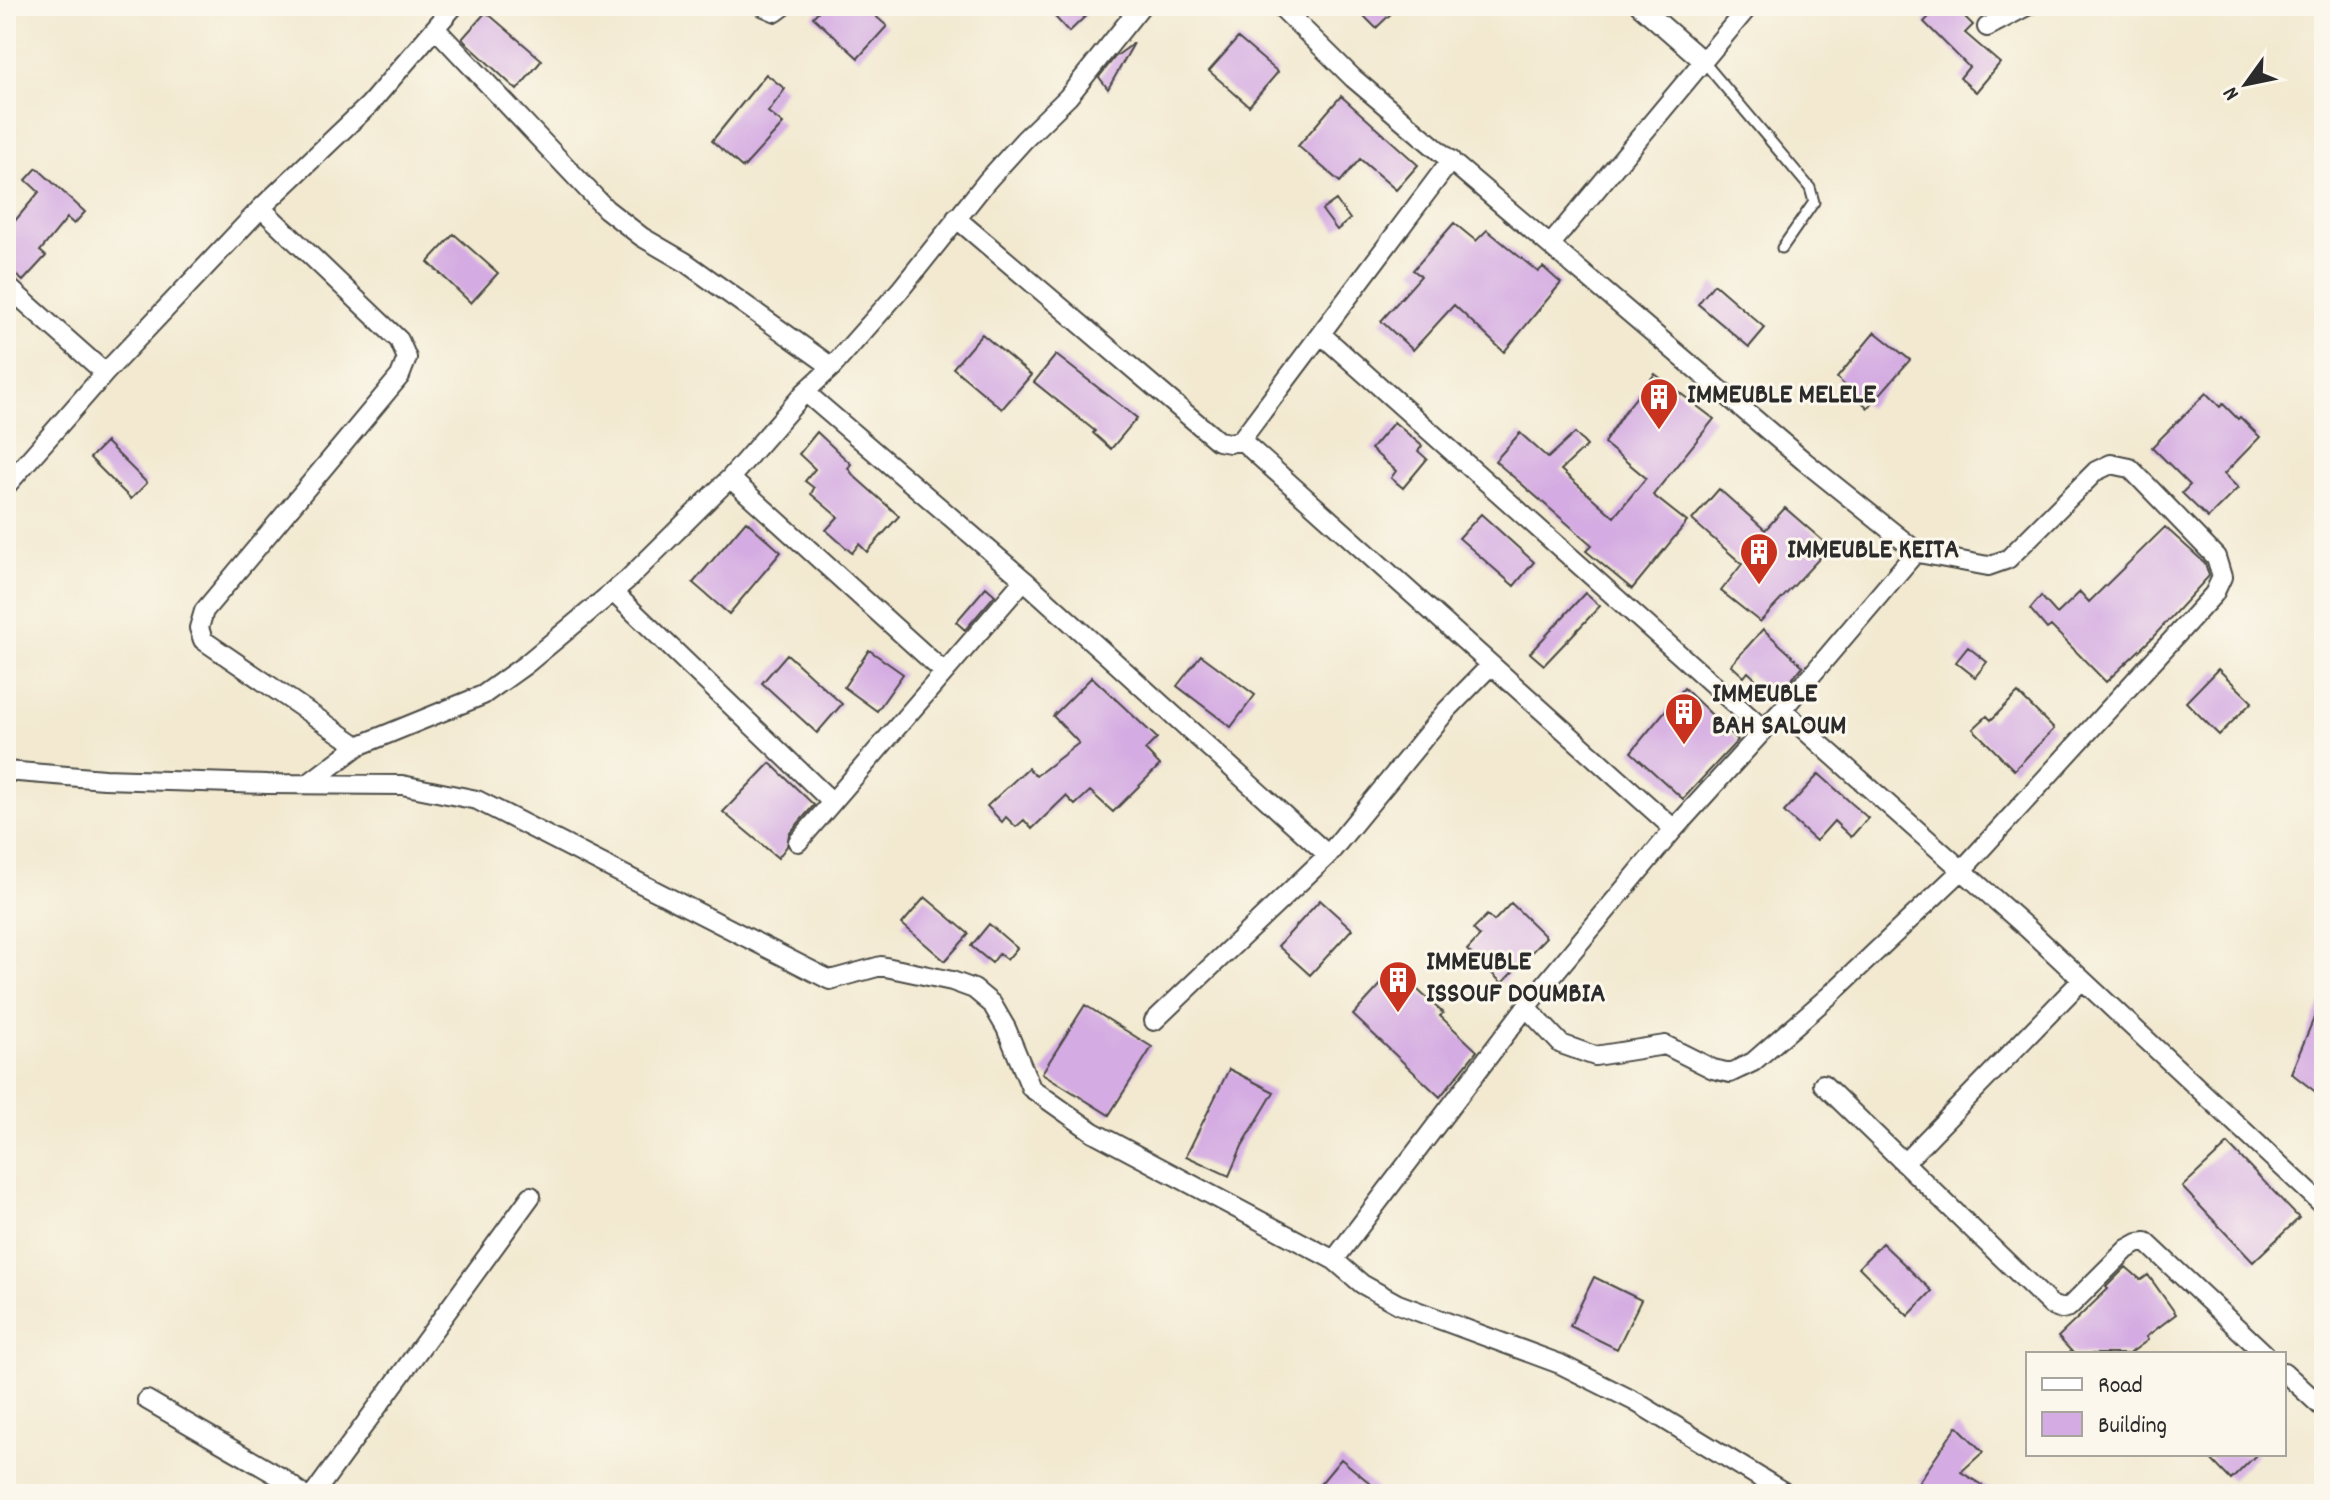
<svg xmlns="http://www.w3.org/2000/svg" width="2330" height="1500" viewBox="0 0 2330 1500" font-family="Dekko,sans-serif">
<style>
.building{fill:#d4abe2}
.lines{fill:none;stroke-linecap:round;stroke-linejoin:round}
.lane-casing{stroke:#494844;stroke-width:13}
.street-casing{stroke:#494844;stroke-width:22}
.lane{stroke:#fff;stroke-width:9}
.street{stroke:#fff;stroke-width:18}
.labels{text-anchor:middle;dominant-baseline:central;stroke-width:6;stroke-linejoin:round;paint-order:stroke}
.poi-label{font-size:28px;font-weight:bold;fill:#2b2b2b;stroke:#fbf7ec;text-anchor:start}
</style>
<rect width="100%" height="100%" fill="#fbf7ec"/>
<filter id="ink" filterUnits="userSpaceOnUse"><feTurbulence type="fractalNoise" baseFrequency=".0125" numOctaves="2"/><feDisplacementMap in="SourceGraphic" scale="16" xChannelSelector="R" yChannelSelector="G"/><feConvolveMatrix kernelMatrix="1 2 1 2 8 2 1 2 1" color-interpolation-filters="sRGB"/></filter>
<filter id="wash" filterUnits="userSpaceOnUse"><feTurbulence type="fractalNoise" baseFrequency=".006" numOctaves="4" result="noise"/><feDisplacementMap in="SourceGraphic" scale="32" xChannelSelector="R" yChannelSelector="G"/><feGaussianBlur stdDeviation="1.8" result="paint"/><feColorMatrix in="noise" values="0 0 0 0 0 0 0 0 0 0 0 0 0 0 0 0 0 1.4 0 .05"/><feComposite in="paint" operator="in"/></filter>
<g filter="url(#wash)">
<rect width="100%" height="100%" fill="#f2e9d0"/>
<g id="blocks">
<path class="building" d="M823,6H864L887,26L858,58L813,17Z
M1045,6H1096L1069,32Z
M1354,6H1399L1376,28Z
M1939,6H1954L1973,25L1965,33L2000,63L1976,92L1960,78L1969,67L1924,22Z
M486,12L542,60L517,90L462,39Z
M1238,38L1278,72L1249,106L1209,71Z
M1134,43L1108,89L1099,77L1115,57Z
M766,74L785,89L768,112L783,124L743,168L712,141Z
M1341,96L1418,165L1396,190L1360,159L1340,182L1298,146Z
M37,168L85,212L74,224L67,218L40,251L46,256L23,281L6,266V214L14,222L39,192L26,180Z
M1336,200L1350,219L1337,230L1322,210Z
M1454,223L1476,241L1487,230L1538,272L1543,267L1561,283L1504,352L1454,305L1413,350L1381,321L1421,276L1413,270Z
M454,234L498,273L471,303L428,262Z
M1714,284L1765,328L1749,347L1698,304Z
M1875,332L1910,360L1868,408L1837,378Z
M982,334L1031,375L1002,409L953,368Z
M1056,355L1137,418L1111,449L1093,433L1095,431L1034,382Z
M1655,374L1714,419L1653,495L1687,522L1632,589L1586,551L1592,545L1495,461L1520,433L1548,458L1575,433L1587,446L1561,470L1614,517L1646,478L1604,443L1625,411Z
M2206,393L2220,407L2223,404L2238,419L2240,417L2260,437L2224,474L2238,488L2208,518L2182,493L2190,485L2152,447Z
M1394,422L1422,446L1418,451L1427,459L1403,488L1391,478L1396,471L1371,449Z
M817,432L851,464L848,468L854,476L899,516L867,552L859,544L852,553L826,530L838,517L811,494L814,488L805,481L815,469L799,454Z
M106,442L147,483L131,499L90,458Z
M1719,489L1765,530L1785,508L1830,547L1760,622L1721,591L1742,564L1692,520Z
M1481,514L1534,562L1514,586L1459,538Z
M746,521L781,552L729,614L693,583Z
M2165,527L2205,563L2209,576L2152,638L2106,682L2051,626L2047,629L2030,609L2041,596L2057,614L2080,592L2089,602Z
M986,587L995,595L965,630L956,622Z
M1585,593L1600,606L1544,665L1530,653Z
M1763,629L1803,666L1776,698L1748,672L1744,677L1731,665Z
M1968,647L1987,662L1975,677L1956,662Z
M869,650L903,674L877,711L844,687Z
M787,654L842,704L817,733L762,683Z
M1201,655L1255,695L1231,727L1177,686Z
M2218,669L2252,702L2219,735L2186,702Z
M1092,677L1157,738L1145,750L1160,765L1113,812L1090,791L1075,805L1066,796L1032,829L1024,820L1016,827L1006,817L1002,822L987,806L1028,768L1036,776L1079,743L1053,716Z
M1684,688L1738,740L1683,799L1631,752Z
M2018,693L2054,729L2014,770L1973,729L1987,716L1991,720Z
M770,763L814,805L789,834L787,846L778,858L723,812Z
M1819,774L1868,818L1851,837L1834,821L1816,841L1784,812Z
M925,897L969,934L945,961L902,924Z
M1320,900L1352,929L1310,975L1278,946Z
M1511,903L1546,937L1502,983L1467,950L1480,936L1473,929L1487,915L1494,921Z
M989,924L1017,948L1007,960L999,954L992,963L971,946Z
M1395,969L1443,1013L1440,1016L1477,1051L1440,1097L1353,1015Z
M2324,994V1077L2317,1093L2291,1073Z
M1085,1005L1152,1047L1109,1115L1042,1073Z
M1229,1069L1274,1092L1242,1146L1229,1176L1186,1156Z
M2228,1144L2299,1218L2253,1262L2182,1187Z
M1882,1243L1932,1291L1908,1316L1859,1267Z
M2126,1267L2141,1280L2148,1275L2176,1314L2146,1337L2148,1340L2129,1354H2074L2058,1337L2108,1289L2106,1287Z
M1594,1277L1641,1300L1617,1349L1570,1326Z
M1957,1426L1983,1452L1961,1472L1996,1494H1937L1919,1482Z
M2206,1454H2257L2231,1480Z
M1341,1459L1383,1494H1312Z"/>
</g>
</g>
<g filter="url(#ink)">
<use href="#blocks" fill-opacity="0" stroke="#494844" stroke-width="2"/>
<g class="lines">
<g class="lane-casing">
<path id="lane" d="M1703,61L1810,188L1814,202L1782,248"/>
</g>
<g class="street-casing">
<path id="street" d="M762,6L776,12L784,6
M1280,6L1353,78L1804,461L1910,546L1913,552L1910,559L1782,710
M1640,6L1703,61
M1987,27L2027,6
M436,29L606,209L642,237L685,262L832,367
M261,208L399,340L407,358L400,376L204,611L199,628L203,640L358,746
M956,218L1218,441L1230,443L1241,440L1451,160
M1551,244L1749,6
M6,285L105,373
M1322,335L1764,730
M805,392L1024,580L1328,855
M1241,440L1674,829
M730,478L944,672
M6,486L105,373L261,208L369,105L454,6
M613,592L832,802
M6,771L104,779L267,784L402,785L477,800L830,980L881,966L952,981L974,989L992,1004L1006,1028L1031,1088L1093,1132L1334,1260L1362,1284L1398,1304L1560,1364L1636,1402L1787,1494
M309,783L358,746L483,695L525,665L627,580L730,478L805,392L832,367L900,290L987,181L1024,140L1068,97L1141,6
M798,842L1024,580
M1526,1007L1561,1044L1595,1056L1665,1045L1713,1069L1730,1073L1753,1062L1830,995L1962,870L2214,594L2222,577L2216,557L2130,468L2111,464L2096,471L2008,559L1988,566L1913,552
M1154,1021L1328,855L1447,710L1490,666
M1823,1084L2051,1305L2062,1309L2069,1307L2127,1249L2138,1243L2146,1242L2265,1354
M1904,1163L2082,980
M1334,1260L1526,1007L1674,829L1782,710L2027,928L2324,1206
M2284,1372L2324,1409
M147,1400L282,1478L302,1494
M314,1494L531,1196"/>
</g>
<use href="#lane" class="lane"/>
<use href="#street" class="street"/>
</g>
</g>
<defs>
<g id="building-pin" transform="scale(2)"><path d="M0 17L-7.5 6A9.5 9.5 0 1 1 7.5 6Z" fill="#c8321e" stroke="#fbf7ec"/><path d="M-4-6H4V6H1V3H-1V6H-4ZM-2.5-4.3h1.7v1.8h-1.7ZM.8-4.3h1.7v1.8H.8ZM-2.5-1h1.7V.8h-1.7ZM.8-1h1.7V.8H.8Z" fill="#fff"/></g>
</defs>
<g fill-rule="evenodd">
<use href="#building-pin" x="1659" y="397"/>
<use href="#building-pin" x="1759" y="552"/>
<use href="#building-pin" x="1684" y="712"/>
<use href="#building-pin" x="1398" y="980"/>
</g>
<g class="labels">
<g class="poi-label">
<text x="1687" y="397">IMMEUBLE MELELE</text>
<text x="1787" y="552">IMMEUBLE KEITA</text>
<text x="1712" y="696">IMMEUBLE<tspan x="1712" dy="32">BAH SALOUM</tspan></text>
<text x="1426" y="964">IMMEUBLE<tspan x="1426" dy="32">ISSOUF DOUMBIA</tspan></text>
</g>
</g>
<rect width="2330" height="1500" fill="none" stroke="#fbf7ec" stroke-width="32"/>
<rect x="2026" y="1352" width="260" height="104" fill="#fbf7ec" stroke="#a8a59f" stroke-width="2"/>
<rect x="2042" y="1378" width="40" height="12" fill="#ffffff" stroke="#a8a59f" stroke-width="2"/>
<text x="2098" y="1392" font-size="24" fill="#2b2b2b">Road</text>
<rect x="2042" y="1412" width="40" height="24" fill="#d4abe2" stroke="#a8a59f" stroke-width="2"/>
<text x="2098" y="1432" font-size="24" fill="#2b2b2b">Building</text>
<g transform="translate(2246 84) rotate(237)" stroke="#fbf7ec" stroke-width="6" paint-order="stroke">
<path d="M0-6L14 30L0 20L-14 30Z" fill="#2b2b2b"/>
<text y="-12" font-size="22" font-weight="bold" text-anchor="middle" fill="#2b2b2b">N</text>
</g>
</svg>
